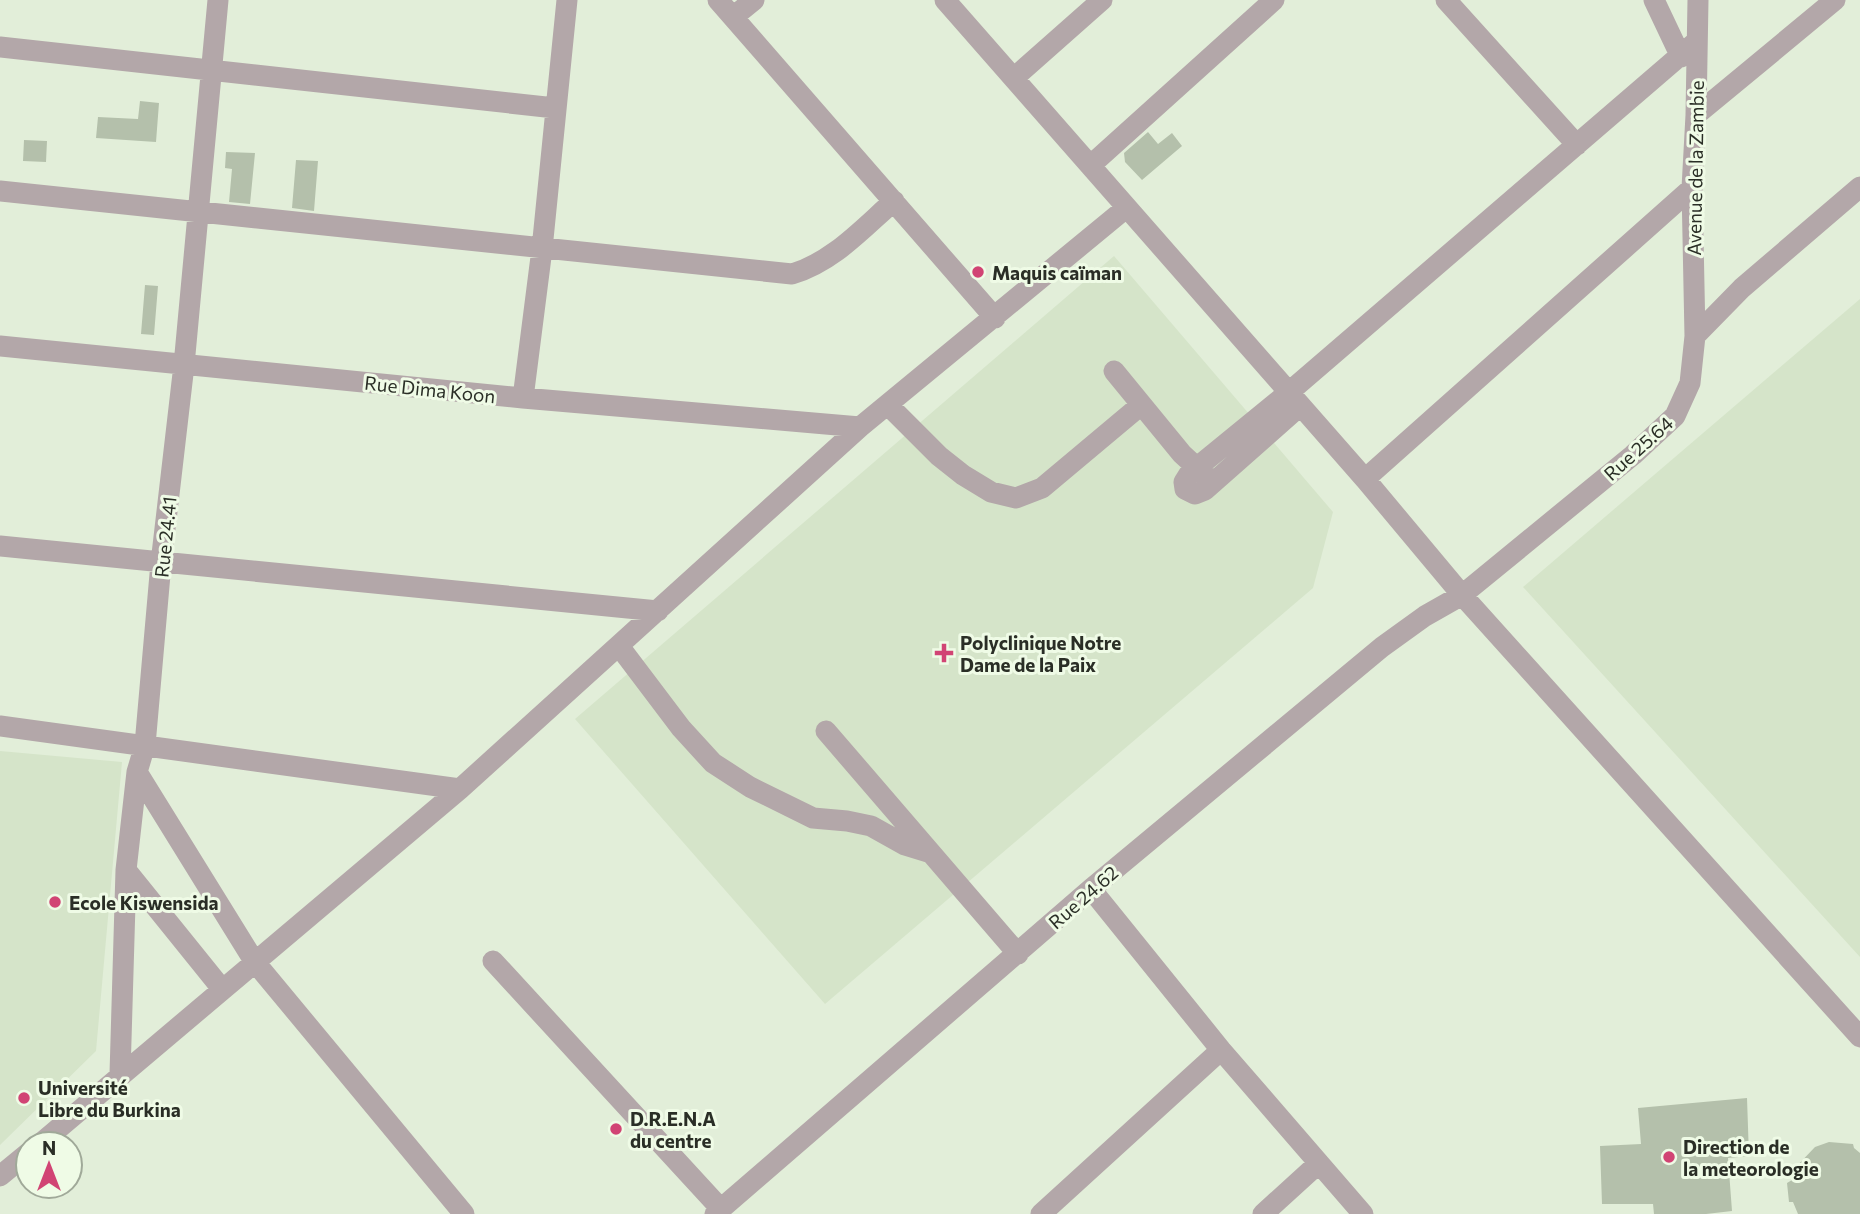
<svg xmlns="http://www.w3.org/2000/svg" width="1860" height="1214" viewBox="0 0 1860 1214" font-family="Commissioner,sans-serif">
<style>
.built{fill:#d5e4c9}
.building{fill:#b4c0ab}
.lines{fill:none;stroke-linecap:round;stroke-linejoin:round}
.minor{stroke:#b3a7a9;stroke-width:21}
.poi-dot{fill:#d14474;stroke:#effbe6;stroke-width:2.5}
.labels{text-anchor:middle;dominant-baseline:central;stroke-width:6;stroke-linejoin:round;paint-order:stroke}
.street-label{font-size:19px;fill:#2a2e26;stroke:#effbe6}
.poi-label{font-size:19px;font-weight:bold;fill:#2a2e26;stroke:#effbe6;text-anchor:start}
</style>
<rect width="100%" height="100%" fill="#e2eed9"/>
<path class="built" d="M1114,256L1333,512L1313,588L825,1004L575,719Z
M1860,299V957L1523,587Z
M0,751L122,762L96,1051L0,1145Z"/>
<path class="building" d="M140,101L159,103L156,142L96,138L98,117L138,119Z
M1148,132L1158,144L1172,133L1182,146L1142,180L1125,162L1124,153Z
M24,140L47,141L46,162L23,161Z
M226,152L255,153L250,204L229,202L232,169L225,168Z
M296,160L318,161L314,211L292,208Z
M145,285L158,286L154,335L141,334Z
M1747,1098L1749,1156L1728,1158L1732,1211L1706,1214H1654L1653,1204H1602L1600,1146L1641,1144L1638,1108Z
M1829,1142L1853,1144L1854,1148L1860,1153V1214H1798L1793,1202H1789L1787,1183L1792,1180L1794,1169L1815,1147Z"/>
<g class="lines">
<path class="minor" d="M718,0L995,318
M945,0L1365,479L1462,595L1860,1037
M1446,0L1577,145
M1654,0L1681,57
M733,17L754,0
M0,47L555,108
M1015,77L1102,0
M1696,115L1835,0
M1091,165L1274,0
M0,191L792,274C833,262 863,228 894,201
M1695,336L1742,288L1860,187
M0,346L523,398L860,427
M1114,371L1182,454L1207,477
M523,398L542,249L567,0
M888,405L939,456L963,475L991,492L1016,498L1042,488L1141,405
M1300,406L1205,490L1195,494L1185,489L1184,482L1189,474L1288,393L1697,41
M1365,479L1692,188
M0,546L658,611
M619,646L681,728L713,763L750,787L813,818L847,821L871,826L905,845L931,853
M0,726L460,789
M826,731L1018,954
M137,772L254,961L464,1214
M126,870L222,989
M1091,889L1221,1050L1363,1214
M493,961L721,1209
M120,1074L126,870L137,772L145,745L161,563L184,365L218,0
M40,1144L460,789L860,427L1126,208
M0,1176L28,1153
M715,1214L1091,889L1382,647L1425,616L1462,595L1633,455L1675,416L1690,383L1695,336L1692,188L1696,115L1698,0
M1041,1214L1221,1050
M1263,1214L1319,1163"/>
</g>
<g class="poi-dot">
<circle cx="978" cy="272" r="7"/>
<path d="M940.5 642.5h7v7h7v7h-7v7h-7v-7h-7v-7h7z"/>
<circle cx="55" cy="902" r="7"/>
<circle cx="24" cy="1098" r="7"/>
<circle cx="616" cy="1129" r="7"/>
<circle cx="1669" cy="1157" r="7"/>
</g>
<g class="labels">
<g class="street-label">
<text transform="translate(1695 168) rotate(-89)">Avenue de la Zambie</text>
<text transform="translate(430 389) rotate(6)">Rue Dima Koon</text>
<text transform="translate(1638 448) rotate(-42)">Rue 25.64</text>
<text transform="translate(165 537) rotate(-84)">Rue 24.41</text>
<text transform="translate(1083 897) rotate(-41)">Rue 24.62</text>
</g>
<g class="poi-label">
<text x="992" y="272">Maquis caïman</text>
<text x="960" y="642">Polyclinique Notre<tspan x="960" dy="22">Dame de la Paix</tspan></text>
<text x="69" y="902">Ecole Kiswensida</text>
<text x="38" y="1087">Université<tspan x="38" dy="22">Libre du Burkina</tspan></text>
<text x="630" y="1118">D.R.E.N.A<tspan x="630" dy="22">du centre</tspan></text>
<text x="1683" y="1146">Direction de<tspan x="1683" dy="22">la meteorologie</tspan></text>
</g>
</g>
<g transform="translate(49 1165)"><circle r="33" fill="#effbe6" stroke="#a0a999" stroke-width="2"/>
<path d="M0-5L12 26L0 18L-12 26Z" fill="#d14474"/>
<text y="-10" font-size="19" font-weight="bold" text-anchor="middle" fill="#2a2e26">N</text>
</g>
</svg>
